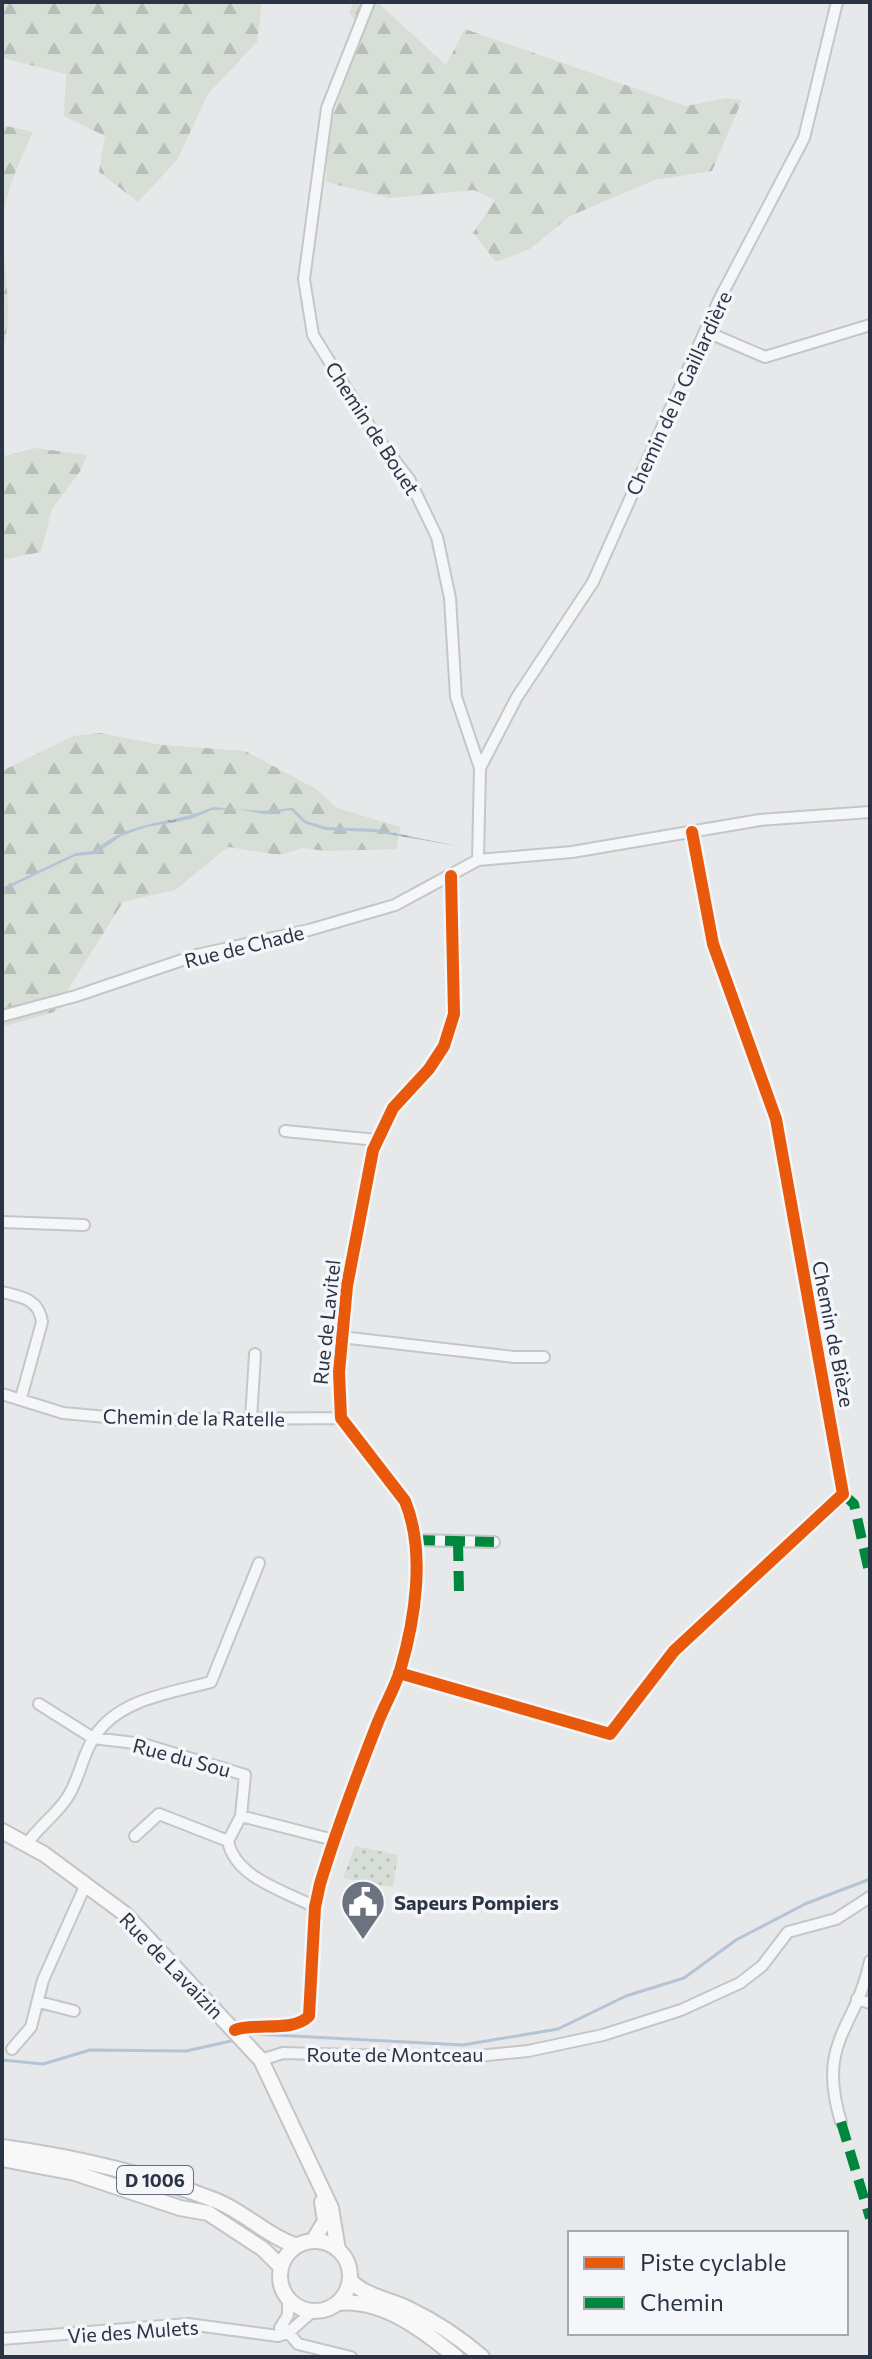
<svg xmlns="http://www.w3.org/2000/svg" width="872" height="2359" viewBox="0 0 872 2359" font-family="Commissioner,sans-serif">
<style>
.forest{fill:url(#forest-firs)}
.park{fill:url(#park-dots)}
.water{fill:url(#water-ripples)}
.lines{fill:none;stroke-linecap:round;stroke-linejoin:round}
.stream{stroke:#b4c4d5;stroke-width:3}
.minor-casing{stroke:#c4c6c8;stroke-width:14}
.major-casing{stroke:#c2c5c8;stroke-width:18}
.minor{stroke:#f5f6f7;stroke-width:10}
.major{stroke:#f8f8f8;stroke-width:14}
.quiet{stroke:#00873e;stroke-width:10;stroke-dasharray:20 10;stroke-linecap:butt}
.cycleway-casing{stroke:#f4f6f9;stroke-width:17}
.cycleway{stroke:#e8590c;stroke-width:12}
.labels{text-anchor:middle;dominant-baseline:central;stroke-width:7;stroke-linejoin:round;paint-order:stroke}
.shield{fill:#f4f6f9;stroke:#676e7b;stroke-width:2}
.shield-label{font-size:18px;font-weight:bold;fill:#2b3445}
.street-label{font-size:20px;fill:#2b3445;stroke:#f4f6f9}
.poi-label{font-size:20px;font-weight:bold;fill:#2b3445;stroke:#f4f6f9;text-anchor:start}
</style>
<defs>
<pattern id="forest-firs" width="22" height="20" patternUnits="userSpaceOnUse" patternTransform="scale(2)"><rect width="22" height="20" fill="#d6ded6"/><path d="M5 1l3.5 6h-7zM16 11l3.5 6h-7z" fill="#b8bfb9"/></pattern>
<pattern id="park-dots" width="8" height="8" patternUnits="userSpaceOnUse" patternTransform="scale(2)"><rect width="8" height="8" fill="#d6ded6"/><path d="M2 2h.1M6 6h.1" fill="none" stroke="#b8bfb9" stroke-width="1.8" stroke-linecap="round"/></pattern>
<pattern id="water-ripples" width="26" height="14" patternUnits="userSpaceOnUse" patternTransform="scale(2)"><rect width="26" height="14" fill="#b4c4d5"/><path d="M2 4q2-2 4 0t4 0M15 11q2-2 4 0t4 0" fill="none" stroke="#93a0af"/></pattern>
</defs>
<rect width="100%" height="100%" fill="#e6e8ea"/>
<path class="forest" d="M2,2H262L257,42L208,94L177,160L138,202L99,172L105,136L64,116L66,74L2,58Z
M353,2H377L446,65L465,29L686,106L727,98L742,100L712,171L654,180L570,216L530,249L496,262L473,233L495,200L474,190L390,198L326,182L328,131L362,29L349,13Z
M2,125L33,132C19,163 1,199 3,234C4,274 14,314 2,353Z
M35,448L87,455L81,470L52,509L41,552L2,560V450L6,456Z
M100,733L162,745L245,751L316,789L337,808L400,827L397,849L326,851L303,848L279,855L228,847L175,890L123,902L54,1012L2,1027V771L73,736Z"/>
<path class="park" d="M355,1846L398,1855L393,1887L343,1878Z"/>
<path class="water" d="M213,807L263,811L293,808L306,821L327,827L375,829L458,846L374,832L325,830L304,823L291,810L264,814L238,809L212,810L191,819L147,827L121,836L96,854L75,856L2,891V888L76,853L95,851C128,819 173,825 213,807Z"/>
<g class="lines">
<path class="stream" d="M255,2034L463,2045L558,2029L626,1996L684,1978L736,1940L805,1904L870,1879
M2,2060L43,2064L90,2050L186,2051L231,2041"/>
<g class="minor-casing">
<path id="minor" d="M369,2L327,108L304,279L313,335L375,435L409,479L437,537L450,598L456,697L480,768L478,860
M707,332L765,357L870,325
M480,768L517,697L593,582L719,300L804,138L837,2
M2,1016L76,996L197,955L309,930L395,905L478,860L572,852L760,820L870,812
M285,1131L377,1140
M2,1222L84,1225
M2,1292C22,1297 39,1299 42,1322L21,1398
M341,1337L514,1357H544
M2,1394L63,1413L139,1420L341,1418
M251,1419L255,1354
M415,1540L494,1542
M399,1673L610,1734L674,1651L843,1494L776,1119L713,944L692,832
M39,1704L93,1738L143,1744L245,1775L241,1816
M135,1836L159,1814L228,1841C235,1878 285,1891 315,1907
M228,1841L241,1816L334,1840
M26,1845C38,1827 56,1815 67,1798C80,1779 82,1754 95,1736C119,1699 171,1693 211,1682L259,1563
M857,1999L870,2003
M39,2002L74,2011
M235,2030C256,2022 293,2033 309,2016L315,1907L320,1884C336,1831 356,1778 376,1727C383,1708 394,1690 400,1671C415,1620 426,1552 405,1501L341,1418L339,1372L347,1286L373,1150L393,1108L429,1069L444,1046L454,1014L451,876
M12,2049L31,2027L43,1980L86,1884
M261,2060L283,2053L458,2058L528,2051L603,2035L681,2010L740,1983L762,1966L788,1932L836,1919L870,1897
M841,2122C816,2040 856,2030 870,1961
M283,2326L298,2344L351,2357
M280,2328L288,2315V2299
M2,2339L188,2324L278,2336L288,2333L313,2311"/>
</g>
<g class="major-casing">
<path id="major" d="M2,1831L44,1854L125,1914L261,2060L331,2208L338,2250
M2,2147C75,2157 148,2174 217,2201C246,2213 267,2236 297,2246
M2,2159L75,2173L180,2208L208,2213L263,2249L281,2267
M313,2241L325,2221L322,2202
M280 2276a35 35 0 1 1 70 0a35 35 0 1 1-70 0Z
M350,2280C364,2296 388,2299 407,2308C434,2321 459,2337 482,2357
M337,2303C382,2298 423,2330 456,2357"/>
</g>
<use href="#minor" class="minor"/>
<use href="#major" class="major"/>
<path class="quiet" d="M843,1494L854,1504L870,1576
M415,1540L494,1542
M458,1541L459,1592
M841,2122L870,2218"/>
<g class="cycleway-casing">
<path id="cycleway" d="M399,1673L610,1734L674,1651L843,1494L776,1119L713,944L692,832
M235,2030C256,2022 293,2033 309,2016L315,1907L320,1884C336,1831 356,1778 376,1727C383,1708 394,1690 400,1671C415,1620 426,1552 405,1501L341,1418L339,1372L347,1286L373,1150L393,1108L429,1069L444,1046L454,1014L451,876"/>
</g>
<use href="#cycleway" class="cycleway"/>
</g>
<defs>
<g id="civic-pin" transform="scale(2.3)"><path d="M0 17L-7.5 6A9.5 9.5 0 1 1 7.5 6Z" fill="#6c737f" stroke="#f4f6f9"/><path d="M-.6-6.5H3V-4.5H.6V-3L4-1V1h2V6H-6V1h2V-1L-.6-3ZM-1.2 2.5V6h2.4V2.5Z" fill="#fff"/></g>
</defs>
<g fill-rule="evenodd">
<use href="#civic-pin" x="363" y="1902"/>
</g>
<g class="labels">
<rect class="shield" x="117" y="2166" width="76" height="28" rx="6"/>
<g class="shield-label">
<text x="155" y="2180">D 1006</text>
</g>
<g class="street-label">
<text transform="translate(678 393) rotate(-65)">Chemin de la Gaillardière</text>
<text transform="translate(373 428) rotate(57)">Chemin de Bouet</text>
<text transform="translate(244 946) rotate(-14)">Rue de Chade</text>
<text transform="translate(326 1322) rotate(-84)">Rue de Lavitel</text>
<text transform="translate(834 1334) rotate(79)">Chemin de Bièze</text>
<text transform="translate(194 1417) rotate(1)">Chemin de la Ratelle</text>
<text transform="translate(182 1757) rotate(15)">Rue du Sou</text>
<text transform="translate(172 1965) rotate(46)">Rue de Lavaizin</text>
<text x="395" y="2054">Route de Montceau</text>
<text transform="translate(133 2331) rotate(-4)">Vie des Mulets</text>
</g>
<g class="poi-label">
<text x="394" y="1902">Sapeurs Pompiers</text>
</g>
</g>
<rect width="872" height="2359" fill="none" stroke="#2b3445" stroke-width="8"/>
<rect x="568" y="2231" width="280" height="104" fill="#f4f6f9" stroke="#a4a8b1" stroke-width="2"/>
<rect x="584" y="2257" width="40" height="12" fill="#e8590c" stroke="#a4a8b1" stroke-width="2"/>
<text x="640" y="2271" font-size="24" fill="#2b3445">Piste cyclable</text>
<rect x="584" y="2297" width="40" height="12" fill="#00873e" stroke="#a4a8b1" stroke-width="2"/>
<text x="640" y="2311" font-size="24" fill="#2b3445">Chemin</text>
</svg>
